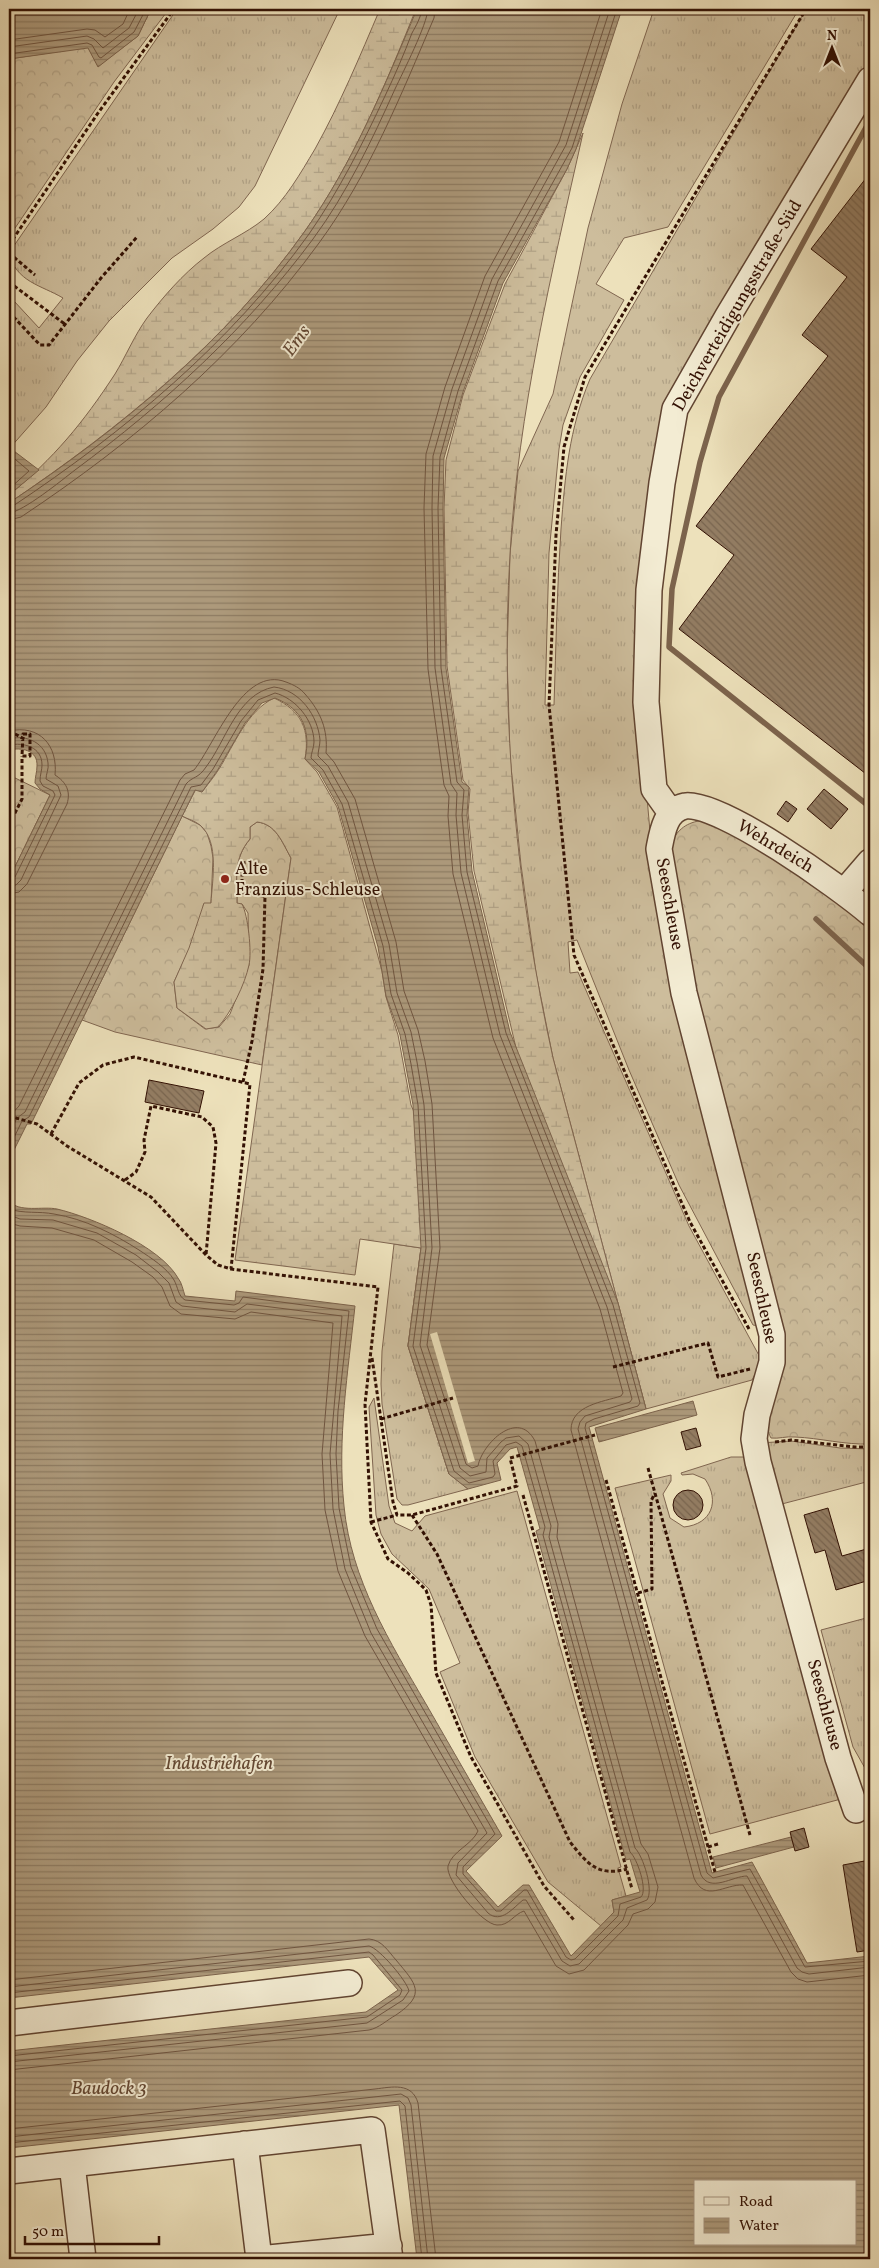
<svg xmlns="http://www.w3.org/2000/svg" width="879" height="2268" viewBox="0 0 879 2268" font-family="Vollkorn,serif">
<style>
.grass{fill:url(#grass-tufts);stroke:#806650}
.forest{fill:url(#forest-crowns);stroke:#806650}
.wetland{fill:url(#wetland-marsh);stroke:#806650}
.water{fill:url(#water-rules);stroke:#7c634c;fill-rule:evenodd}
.pier{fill:#ede1bb}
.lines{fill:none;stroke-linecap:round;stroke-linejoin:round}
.shore{stroke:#705540;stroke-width:1}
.stream{stroke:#7c634c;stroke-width:5.5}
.building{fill:url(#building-back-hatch);stroke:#321003}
.minor-casing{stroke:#614431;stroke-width:28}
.path{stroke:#321003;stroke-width:3;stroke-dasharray:4 2.5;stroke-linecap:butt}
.minor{stroke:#f3ecd3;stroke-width:25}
.poi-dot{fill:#8f2418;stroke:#f3ecd3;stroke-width:2}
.labels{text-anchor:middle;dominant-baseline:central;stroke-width:4;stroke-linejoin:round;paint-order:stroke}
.street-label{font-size:18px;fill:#321003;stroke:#f3ecd3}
.poi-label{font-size:18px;fill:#321003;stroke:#f3ecd3;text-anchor:start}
.water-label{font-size:19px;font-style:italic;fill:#634733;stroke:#f3ecd3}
</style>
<defs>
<pattern id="grass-tufts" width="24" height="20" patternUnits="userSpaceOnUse" patternTransform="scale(1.25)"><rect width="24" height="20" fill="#cdbd9c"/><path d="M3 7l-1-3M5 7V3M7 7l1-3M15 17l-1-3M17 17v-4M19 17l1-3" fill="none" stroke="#b0a185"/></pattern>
<pattern id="forest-crowns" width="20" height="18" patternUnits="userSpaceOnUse" patternTransform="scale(1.25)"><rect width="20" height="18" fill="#cdbd9c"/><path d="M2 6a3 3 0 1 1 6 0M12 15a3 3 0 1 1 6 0" fill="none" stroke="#b0a185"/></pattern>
<pattern id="wetland-marsh" width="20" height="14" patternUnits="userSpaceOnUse" patternTransform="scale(1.25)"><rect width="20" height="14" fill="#cdbd9c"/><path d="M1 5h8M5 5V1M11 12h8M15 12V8" fill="none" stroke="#b0a185"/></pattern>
<pattern id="water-rules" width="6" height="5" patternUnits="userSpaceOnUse" patternTransform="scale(1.25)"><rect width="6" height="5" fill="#ad9a7c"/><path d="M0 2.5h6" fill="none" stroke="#8d7c63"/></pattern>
<pattern id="building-back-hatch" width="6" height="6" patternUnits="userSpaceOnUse" patternTransform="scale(1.25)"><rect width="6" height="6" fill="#937d63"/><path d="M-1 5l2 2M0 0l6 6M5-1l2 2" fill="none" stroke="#79654f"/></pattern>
</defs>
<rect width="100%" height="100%" fill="#ede1bb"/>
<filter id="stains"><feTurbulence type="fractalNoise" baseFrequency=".004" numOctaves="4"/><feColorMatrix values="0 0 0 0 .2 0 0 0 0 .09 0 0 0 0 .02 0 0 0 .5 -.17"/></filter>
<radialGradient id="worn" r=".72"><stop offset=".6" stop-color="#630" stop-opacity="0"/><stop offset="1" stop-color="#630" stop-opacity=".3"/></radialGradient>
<path class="grass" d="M177,9H340L255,186L239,207L213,229L172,258L109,321L77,361L46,407L9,449V298L14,301L39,328L63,298C41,285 16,282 9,253Z
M654,9H799L668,227L624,238L596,284L624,300L580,377L563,425L559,449L549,553L545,705H554C556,646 557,587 561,529C565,476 569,429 590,379L806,9H870V67L671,408L645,775L652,854L759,1326L753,1325L679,1185L629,1070L577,940L568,942L570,973L578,972L689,1226L762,1361L752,1380L646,1409L553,1058L536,973L521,865L510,757L507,655L510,554L518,471L553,394L588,228L622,104Z
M394,1244L421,1248L408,1346L449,1474L468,1489L408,1505H402L397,1499L382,1404L381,1384L382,1351Z
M374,1398L389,1506L395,1523L412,1531L425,1516L517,1491L621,1867L618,1868L626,1896L612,1900L614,1912L601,1926L548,1882L475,1757L440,1672L460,1663L429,1589L392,1554L381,1534L376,1515L369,1407Z
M791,1441L840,1448L870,1449V1481L778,1505L760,1443Z
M731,1457H743L747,1461L841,1799L710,1834L615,1488L671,1475V1481L663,1494L670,1518L684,1527C712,1524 720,1501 705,1479L693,1474L682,1475L681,1473Z
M870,1617V1777L853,1747L821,1630Z"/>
<path class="forest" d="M151,9H169L114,82L9,237V59L88,47L98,66L138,36Z
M9,775L50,795L9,879Z
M182,816L200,825L207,833L211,846L213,858L211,903L174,982L177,1008L205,1029L219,1027L230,1014L249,965L248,913L242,904H237C237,879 233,859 250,839V827L257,822C276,824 282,842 291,858L262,1065L115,1032L82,1020Z
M703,820L723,825L836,895L870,932V1444C845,1445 820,1438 795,1437C786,1436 779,1439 771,1438C763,1425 772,1405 775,1392L692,992L670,844C679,828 686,823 703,820Z"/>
<path class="wetland" d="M380,9H416C385,86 353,163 305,231C227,341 120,428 9,503V495C54,458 83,423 115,374C126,356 134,336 147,318C163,297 183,274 204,258C222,243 246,234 264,219C286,199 300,174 315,149C340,104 360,56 380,9Z
M583,133C552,272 518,412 510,554C500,721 517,894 553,1058L646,1409L550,1191L474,871L468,813L470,789L463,780L447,666L444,508L446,460L463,395L505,284L567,169Z
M274,698C302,711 310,730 305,759L317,772L337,807L382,971L386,997L398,1035L411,1105L429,1147L449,1474L408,1346L421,1248L360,1239L355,1275L235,1260L291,858C282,842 276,824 257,822L250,827V839C233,859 237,878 237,903L242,904C248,915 252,952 249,965C245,984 231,1013 218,1027L206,1029L177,1008L174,982L189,948L204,903H211C212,881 220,842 200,825C195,821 188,819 182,816L196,789L202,792C208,784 214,777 219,769C234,745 247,711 274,698Z"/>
<path class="water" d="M9,9H151L138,36L98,67L88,48L9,59Z
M417,9H622L576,149L567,169L503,283L463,392L444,458L443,508L446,668L462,782L469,787L467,815L472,871L510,1032L618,1303L646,1409L589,1427L712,1873L752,1862L807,1963L870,1956V2259H417L399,2105L9,2148V2051L366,2012L398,1990L369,1957L9,1998V1201C19,1213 43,1206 57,1209C91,1217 160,1246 178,1278C182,1283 183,1290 185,1296L235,1301L236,1291L355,1306C348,1372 337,1439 344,1506C351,1580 390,1642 426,1704C451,1748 477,1792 502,1836L466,1871L498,1907L523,1885H529L571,1956L614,1912L612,1900L640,1892L630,1859L626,1860L536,1531L540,1529L517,1447L510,1449L497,1463L501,1480L468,1489L449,1474L408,1346L421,1248L413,1105L400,1035L386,996L378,947L338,806L319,772L305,759C311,731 303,709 275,698L262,703L245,723L217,771L202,792L195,790L31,1124H27L9,1160V879L50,795L40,789L35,783C35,777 37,772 37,766C38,750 21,747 9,750V503C120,429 227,341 305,231C353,163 385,85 417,9ZM695,2182H855V2244H695Z
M10,448L39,470L9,495V449Z
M693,1401L697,1415L599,1442L595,1428Z
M791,1837L794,1847L716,1868L713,1857Z"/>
<path class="pier" d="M437,1332L475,1461L468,1463L430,1334Z"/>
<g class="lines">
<path class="shore" d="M602,9L559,142L485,276L445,387L426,454L424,508L428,669L444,785L449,796L448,816L453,874L493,1038L600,1309L623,1393L621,1396C603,1402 571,1405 571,1430L694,1878C705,1903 725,1884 743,1885L791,1972L798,1979L807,1982L870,1975
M610,9L566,145L492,279L452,389L433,456L432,508L435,668L451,784L457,793L456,815L461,873L500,1035L607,1307L632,1399L630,1402L585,1416L580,1422L578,1429L701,1875C710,1893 733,1876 747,1876L797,1968L802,1972L809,1974L870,1967
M617,9L572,148L498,281L458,391L440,457L438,508L441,668L457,782L464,790L462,815L467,872L506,1033L613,1305L640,1403L638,1406L594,1419L586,1423L585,1428L707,1873L713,1878L750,1869L805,1967L870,1961
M9,40L87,29L95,30L105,37L123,24L130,9
M9,47L87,36L94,39L103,48L129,28L139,9
M9,54L87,43L92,45L99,57L101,58L134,32L146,9
M9,454L29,471L9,489
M9,507L13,506C124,432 231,343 309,234C339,191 363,143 385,96C395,75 404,54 412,33C416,26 421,17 422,9
M9,513C23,512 62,480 75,470C164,404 247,328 313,239C347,193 372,140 395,89C403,72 427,25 428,9
M9,520L21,517C134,442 239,353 319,243C369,175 401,95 434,18L435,9
M9,731C40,724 58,746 55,775C66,782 71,791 67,804L27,884L19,892L9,894
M9,739C27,734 46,743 48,763C49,769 46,774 46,779L58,786L61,795L21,880L16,885L9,886
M9,745C24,742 42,747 42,765C42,770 40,775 40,781L43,786L53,791L55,795L15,877L9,880
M9,1117L19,1106L180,780L185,774L194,770C215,744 243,665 286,682C294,685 300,688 305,694C321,712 328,730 326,753L334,762L355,799L396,942L404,991L418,1030L425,1061L432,1104L440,1248L427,1345L466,1464L472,1468L478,1466C482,1444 518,1408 535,1441L558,1524L557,1537L641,1844L648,1854L658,1887L655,1902L648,1909L633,1914L628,1925L584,1970L569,1974L556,1966L524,1911C514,1914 509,1926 497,1925C483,1925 445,1880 448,1866C452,1851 472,1845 478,1831L365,1636L338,1571L325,1510L322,1454L333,1323L251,1312L235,1319L181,1314L170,1306L162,1287L153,1277L132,1262L94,1240L52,1228L20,1226L9,1223
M9,1134L17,1118L25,1112L186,784C193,776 198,779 206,767C226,741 237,694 274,687C300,690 318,716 320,740C320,745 318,751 318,756L328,766L348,802L389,944L397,993L411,1032L417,1062L424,1105L432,1248L420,1345L460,1468L470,1476L486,1472L487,1458L501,1442L506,1438L519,1436L528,1444L551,1526L549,1537L635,1848C643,1856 654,1890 647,1900L627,1908L623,1920L579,1964L570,1966L562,1961L526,1900H523C513,1908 501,1924 488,1913L456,1875L458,1863L487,1833L371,1633L345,1569L333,1509L330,1454L342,1316L247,1304L235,1312L182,1306L176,1302L169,1283L158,1272L136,1255L97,1233L53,1220L20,1219L9,1215
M9,1148L22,1121L29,1117L191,787L201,785L213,769L241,721L258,700L275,693C295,698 314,720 314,742C314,748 311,753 311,758L323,770L342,804L383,946L391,994L405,1034L411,1064L418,1105L426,1248L413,1346L454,1471L469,1483L493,1477L495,1474L493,1461L506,1445L516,1442L522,1446L545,1527L543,1535L630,1852C637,1858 648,1890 641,1897L620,1904L618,1916L575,1959L571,1960L566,1957L527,1890H524L501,1911H496L463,1874V1867L495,1834L377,1629L351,1567L339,1508L336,1454L338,1411L349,1311L243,1297L239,1303L234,1305L185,1300C178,1296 178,1287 174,1280C167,1268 151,1258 139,1250C114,1234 85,1219 54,1214C39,1211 24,1214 9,1209
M9,1980L369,1939C382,1940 388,1951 396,1960C416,1984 427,1994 396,2015C387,2020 379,2028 369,2030L9,2070
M9,1987L369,1946C379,1948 407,1981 409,1991L403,2000L367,2023L9,2062
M9,1993L369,1952L373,1955L402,1990L400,1995L367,2017L9,2056
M9,2129L375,2089C392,2087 412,2082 418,2103L436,2259
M9,2137L401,2094L408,2098L411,2105L428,2259
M9,2143L400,2101L405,2106L422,2259"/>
<path class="stream" d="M870,120L719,397L700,462L672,589L669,647L870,807
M816,919L870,969"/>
</g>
<path class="building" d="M870,173V777L679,629L734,555L696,526L828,356L802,335L847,277L811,249Z
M824,789L848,809L831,829L807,809Z
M786,801L797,809L788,822L777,814Z
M149,1080L204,1091L199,1113L145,1102Z
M696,1428L701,1446L686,1450L681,1432Z
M673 1505a15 15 0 1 1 30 0a15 15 0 1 1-30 0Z
M828,1508L842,1556L870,1548V1580L836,1590L825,1550L815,1553L804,1515Z
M804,1828L809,1847L795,1851L790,1832Z
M870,1860V1950L857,1952L843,1865Z"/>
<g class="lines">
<g class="minor-casing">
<path id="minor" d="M671,813L654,789L646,702L649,590L662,483L675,409L728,316L870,80
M845,891L870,862
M856,1810L838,1758L758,1462L754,1439L757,1415L772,1362V1335L684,993L659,849C662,833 665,810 685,806C720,801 841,888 870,913
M9,2023L349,1983
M245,2144L259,2259
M72,2164L83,2259
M9,2171L372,2130L390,2259
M259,2259L389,2246"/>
</g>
<path class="path" d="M9,245L98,113L174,9
M9,253L35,275
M9,282L66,325
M9,312L40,345H49L101,278L137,237
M15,734L26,740
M23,734H30V756H22Z
M9,825L22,799V756
M243,1082L252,1041L263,969L265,896L242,893V863L259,862
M9,1116L37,1124L67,1146L151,1197L206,1255L218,1265L231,1269L378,1287L365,1404L371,1522L388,1559L408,1573L426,1590L431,1605L436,1673L471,1757L544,1886L574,1920
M51,1134L79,1083L103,1065L134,1057L250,1084L231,1269
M125,1180L136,1172L145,1152L144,1140L151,1106L202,1117L213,1127L216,1143L206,1255
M749,1329L690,1222L574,955L549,705L556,535L564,447L585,377L806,9
M372,1358L393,1502L397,1515H412L517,1486L510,1458L595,1435
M613,1367L708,1343L718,1377L750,1369
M381,1419L453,1398
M775,1442L791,1440L855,1447H870
M648,1468L750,1835
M606,1480L715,1872
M523,1495L632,1889
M412,1515L437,1554L570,1842C587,1863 597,1877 627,1869
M371,1522L397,1515
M638,1593L652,1589L651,1501L655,1493
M708,1847L718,1844"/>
<use href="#minor" class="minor"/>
</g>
<circle class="poi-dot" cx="225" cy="879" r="5"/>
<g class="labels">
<g class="street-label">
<text transform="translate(738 306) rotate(-60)">Deichverteidigungsstraße-Süd</text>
<text transform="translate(775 847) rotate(31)">Wehrdeich</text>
<text transform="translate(669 904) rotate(80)">Seeschleuse</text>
<text transform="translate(761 1298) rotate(78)">Seeschleuse</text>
<text transform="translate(824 1705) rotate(75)">Seeschleuse</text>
</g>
<g class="poi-label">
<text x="235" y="869">Alte<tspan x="235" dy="21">Franzius-Schleuse</tspan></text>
</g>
<g class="water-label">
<text transform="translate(297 341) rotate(-54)">Ems</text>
<text x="219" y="1764">Industriehafen</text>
<text x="109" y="2089">Baudock 3</text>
</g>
</g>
<rect width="879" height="2268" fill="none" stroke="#ede1bb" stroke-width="30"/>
<rect x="10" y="10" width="859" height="2248" fill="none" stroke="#321003" stroke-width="2.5"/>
<rect x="15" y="15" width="849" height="2238" fill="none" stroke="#321003"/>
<rect x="694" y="2180" width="162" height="65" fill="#f3ecd3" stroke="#a69480"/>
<rect x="704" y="2197" width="25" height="8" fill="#f3ecd3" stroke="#a69480"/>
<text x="739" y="2206" font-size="15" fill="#321003">Road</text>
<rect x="704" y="2218" width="25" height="15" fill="url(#water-rules)" stroke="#a69480"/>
<text x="739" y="2230" font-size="15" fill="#321003">Water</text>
<g transform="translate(832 48)" stroke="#f3ecd3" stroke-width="4" paint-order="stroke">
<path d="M0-4L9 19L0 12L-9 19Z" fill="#321003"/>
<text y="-8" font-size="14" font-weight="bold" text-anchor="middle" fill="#321003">N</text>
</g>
<path d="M25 2236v8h134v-8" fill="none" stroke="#321003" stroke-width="2.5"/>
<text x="32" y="2236" font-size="15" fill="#321003" stroke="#f3ecd3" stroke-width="4" paint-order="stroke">50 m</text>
<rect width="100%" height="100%" filter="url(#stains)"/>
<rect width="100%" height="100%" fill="url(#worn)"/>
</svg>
